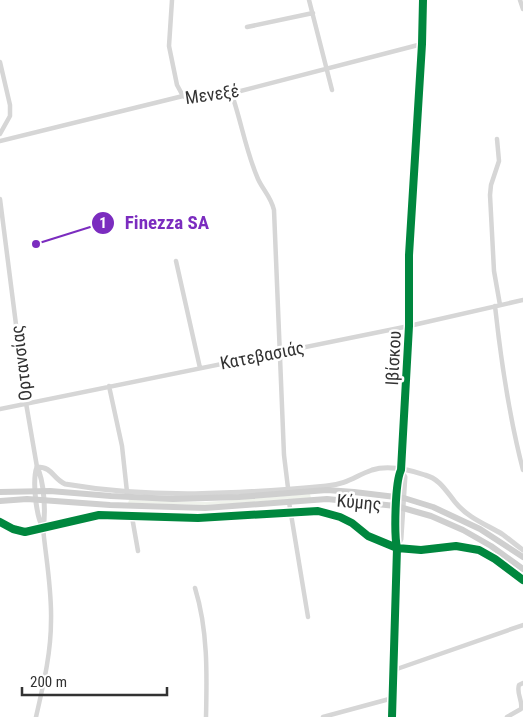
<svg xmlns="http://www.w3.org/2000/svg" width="523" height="717" viewBox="0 0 523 717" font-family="'Roboto Condensed',sans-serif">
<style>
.green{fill:#f0f3ec}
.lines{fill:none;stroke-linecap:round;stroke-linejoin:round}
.minor{stroke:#d6d6d6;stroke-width:4.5}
.tertiary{stroke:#d6d6d6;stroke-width:5}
.secondary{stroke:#cfcfcf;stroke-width:6}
.cycleway-casing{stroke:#fff;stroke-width:11}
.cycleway{stroke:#00873e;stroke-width:8}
.labels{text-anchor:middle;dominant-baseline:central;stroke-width:5;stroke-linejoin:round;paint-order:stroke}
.street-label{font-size:18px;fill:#323232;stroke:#fff}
.leader{fill:none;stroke:#7b2cbf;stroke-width:2}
.callout-dot{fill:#7b2cbf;stroke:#fff;stroke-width:2}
.mark-label{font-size:15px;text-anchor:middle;font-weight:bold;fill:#fff}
.callout-label{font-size:19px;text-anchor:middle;font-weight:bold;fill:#7b2cbf;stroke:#fff;stroke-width:5;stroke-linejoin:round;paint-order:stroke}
</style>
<rect width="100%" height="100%" fill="#fff"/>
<path class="green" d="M310,494L311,498L206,505L128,503L129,500L206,502Z"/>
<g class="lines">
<path class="minor" d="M172,0L169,46L177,85L183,96
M309,0L332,90
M520,0L523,9
M247,27L313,13
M0,62L10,105V116L0,134
M229,94L234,101C242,126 247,154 258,179C263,190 271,197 274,210L284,455L288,488
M497,139L499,161L491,185L490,195L494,271L500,305
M0,141L183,96L189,99L229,94L422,44
M0,199L26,403L37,467
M176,261L200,368
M495,306C501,361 509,416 523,470
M109,386L122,446L127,492
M0,409L409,326L523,300
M289,502L308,617
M132,517L138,551
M195,588C208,630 207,674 206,717
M394,670L523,625
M36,717C43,686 51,654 51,621C52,590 46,559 43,528
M323,717L393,698
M507,717L521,709C523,701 516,693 519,685L523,683"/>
<path class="tertiary" d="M37,467C53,467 52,478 65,484C152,499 238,494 326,486C348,484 355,476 372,470C388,465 410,470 425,475C440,479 446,491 455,502C468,518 485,524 502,534C509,539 516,545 523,550
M37,467C32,480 36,516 43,528
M37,467C44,480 46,513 43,528
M0,522L13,529L25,532L99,515L198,518L318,511L340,517L352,523L368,536L397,548L421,550L456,546L479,550L495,559L523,580
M397,548L401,539L405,477L401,470
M392,717L397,548C394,534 395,482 401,470L409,326V255L422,44L423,0"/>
<path class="secondary" d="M0,492L50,491L111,496L173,499L239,497L327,490L354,492L404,498L433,507L480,529L523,557
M0,501L27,499L110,505L205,508L327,499L396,506L431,516L463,530L491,546L523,569"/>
<g class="cycleway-casing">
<path id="cycleway" d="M0,522L13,529L25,532L99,515L198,518L318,511L340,517L352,523L368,536L397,548L421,550L456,546L479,550L495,559L523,580
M392,717L397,548C394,534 395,482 401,470L409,326V255L422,44L423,0"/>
</g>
<use href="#cycleway" class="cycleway"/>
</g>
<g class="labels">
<g class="street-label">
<text transform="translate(212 94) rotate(-8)">Μενεξέ</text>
<text transform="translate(262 355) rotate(-11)">Κατεβασιάς</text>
<text transform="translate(393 358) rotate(-87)">Ιβίσκου</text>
<text transform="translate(21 363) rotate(-97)">Ορτανσίας</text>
<text transform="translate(359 502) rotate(5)">Κύμης</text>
</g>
</g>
<path class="leader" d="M36 244L103 223"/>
<g class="callout-dot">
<circle cx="36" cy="244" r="5"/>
<circle cx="103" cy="223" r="12"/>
</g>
<g class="mark-label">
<text x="103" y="228">1</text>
</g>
<g class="callout-label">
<text x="167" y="229">Finezza SA</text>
</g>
<path d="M22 687v8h145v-8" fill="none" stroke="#323232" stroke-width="2.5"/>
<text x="30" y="687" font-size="15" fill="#323232" stroke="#ffffff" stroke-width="4" paint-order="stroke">200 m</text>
</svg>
